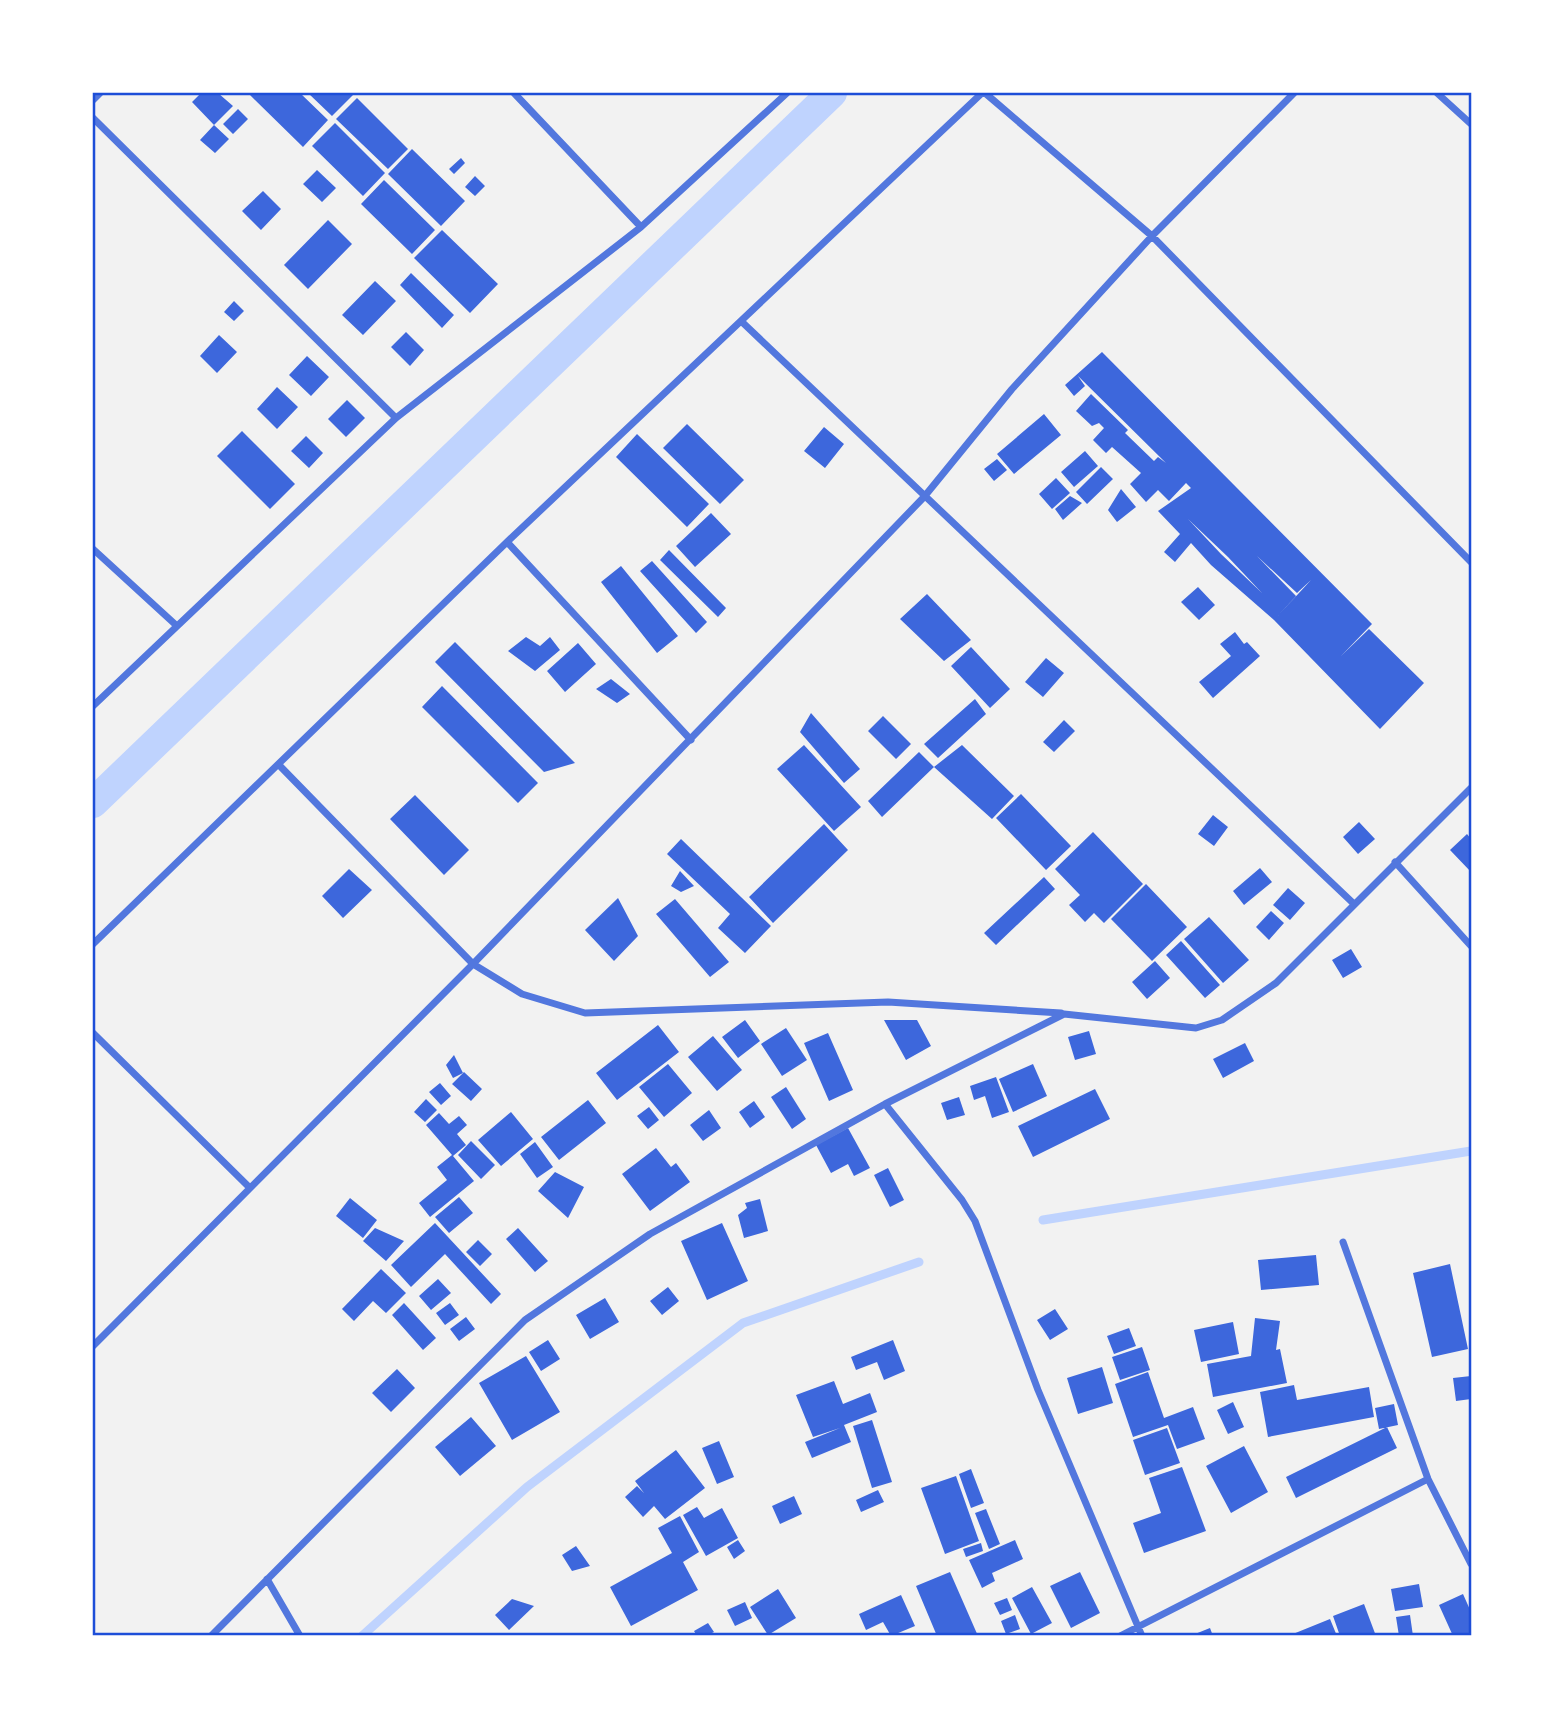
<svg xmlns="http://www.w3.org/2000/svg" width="1564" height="1729" viewBox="0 0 1564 1729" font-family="'Source Serif 4',serif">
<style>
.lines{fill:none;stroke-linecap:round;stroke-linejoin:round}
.stream{stroke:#bfd3fe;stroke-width:9}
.canal{stroke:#bfd3fe;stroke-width:30}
.building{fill:#3d67dc;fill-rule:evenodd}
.minor{stroke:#5277de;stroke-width:7}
.neatline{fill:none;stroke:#1d4ed8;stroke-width:2.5}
</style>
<rect width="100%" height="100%" fill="#f2f2f2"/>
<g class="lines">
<path class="stream" d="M1043,1220L1471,1151
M362,1636L527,1487L743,1323L919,1262"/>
<path class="canal" d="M93,803L832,93"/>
</g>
<path class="building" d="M201,93H218L233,106L214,125L192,102Z
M252,93H300L328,120L303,147L250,95Z
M308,93H355L332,116Z
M357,98L408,149L388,169L336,119Z
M238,109L248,119L233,134L223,124Z
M335,123L385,173L363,196L312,146Z
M214,125L229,139L215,153L200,140Z
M412,149L465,201L441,226L388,174Z
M461,158L465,163L454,174L449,169Z
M317,170L336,188L322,202L303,184Z
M475,176L485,186L475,196L465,187Z
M384,180L435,230L412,254L361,204Z
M263,191L281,209L261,230L242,211Z
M328,220L352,244L308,289L284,265Z
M442,230L498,284L470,313L414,258Z
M411,273L454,315L442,328L400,285Z
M375,281L396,301L363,335L342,315Z
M234,301L244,311L234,321L224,312Z
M406,332L424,350L410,366L391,347Z
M219,335L237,352L217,373L200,356Z
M1102,352L1372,624L1341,656L1369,629L1424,683L1380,729L1274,620L1311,580L1297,593L1257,556L1296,596L1274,620L1211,565L1191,543L1175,562L1164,552L1180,534L1158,511L1191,488L1186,483L1169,501L1158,490L1146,502L1130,484L1141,473L1112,447L1106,453L1093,440L1104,428L1099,423L1092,426L1076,411L1091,394L1128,430L1125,433L1154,461L1158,457L1166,463L1078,376L1085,386L1074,396L1065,385ZM1188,519L1228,557L1262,593L1221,554Z
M307,356L329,377L311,396L289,375Z
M277,387L298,407L277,429L257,409Z
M347,400L365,418L346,437L328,419Z
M1044,414L1061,435L1014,474L997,454Z
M687,424L744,480L720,504L663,448Z
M824,427L844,444L825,468L804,451Z
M242,431L295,484L270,509L217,456Z
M637,434L709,504L687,527L616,457Z
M306,436L323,453L309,468L291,451Z
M1085,451L1098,466L1074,487L1061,472Z
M997,459L1007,470L994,481L984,469Z
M1101,467L1113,479L1087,504L1076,492Z
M1056,478L1070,493L1052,509L1039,494Z
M1121,489L1136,507L1117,522L1108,510Z
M1070,496L1082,503L1063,520L1055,509Z
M711,513L731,534L695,567L676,546Z
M669,550L726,608L718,617L660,560Z
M652,561L707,622L696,633L640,571Z
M621,566L678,636L657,653L601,582Z
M1198,587L1215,605L1199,620L1181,602Z
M927,594L971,640L944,661L900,619Z
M1235,632L1244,644L1247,642L1260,656L1213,698L1199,682L1231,656L1220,644Z
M526,637L540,646L550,637L560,650L535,671L508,651Z
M455,642L575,763L544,772L435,662Z
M578,643L596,664L565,692L547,671Z
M971,647L1010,689L990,708L951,666Z
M1046,658L1064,673L1043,697L1025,682Z
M611,679L630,694L617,703L596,689Z
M442,686L538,783L518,803L422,707Z
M975,699L986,714L938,758L924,744Z
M811,713L860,769L844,783L800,732Z
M883,716L911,744L896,759L868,731Z
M1064,720L1075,731L1054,752L1043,742Z
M804,745L861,807L834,831L777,769Z
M962,745L1014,796L992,819L934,767Z
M919,752L934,767L882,817L868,801Z
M1021,794L1071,846L1046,870L996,818Z
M415,795L469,850L444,875L390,819Z
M1213,815L1228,827L1214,846L1198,834Z
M1359,822L1375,839L1358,854L1343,837Z
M824,824L848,850L773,923L749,897Z
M1093,832L1143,884L1104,923L1094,913L1085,922L1069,905L1080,895L1055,869Z
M1467,834L1471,839V872L1450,850Z
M681,839L771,926L745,953L718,928L730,914L667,854Z
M1260,868L1272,882L1244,905L1233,891Z
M349,869L372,890L343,918L322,896Z
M680,871L694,886L681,892L671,886Z
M1044,877L1055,889L996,945L984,933Z
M1146,884L1187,927L1152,961L1111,919Z
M1288,888L1305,903L1290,920L1273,905Z
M618,898L638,936L614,961L585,930Z
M675,899L729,962L710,977L656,914Z
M1271,911L1284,923L1269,940L1256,927Z
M1209,917L1249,960L1223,983L1184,939Z
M1181,941L1220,985L1205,998L1166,955Z
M1351,949L1362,967L1343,978L1332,960Z
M1155,961L1170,978L1147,999L1132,982Z
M745,1020L760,1041L738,1058L722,1037Z
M884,1020H917L931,1046L906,1060Z
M658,1025L679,1052L617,1100L596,1073Z
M786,1028L807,1060L782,1076L761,1044Z
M1089,1031L1096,1054L1075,1060L1068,1037Z
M828,1033L853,1090L829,1101L804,1043Z
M713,1036L742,1070L717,1091L688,1057Z
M1245,1043L1254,1061L1223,1078L1213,1059Z
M454,1055L463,1073L453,1078L446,1065Z
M668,1064L692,1093L664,1117L639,1087Z
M1033,1064L1047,1096L1013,1112L999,1079Z
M464,1072L482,1089L471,1101L452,1084Z
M996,1077L1009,1112L992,1118L985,1096L974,1100L970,1086Z
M440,1083L451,1096L441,1105L429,1092Z
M786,1087L806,1119L792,1129L771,1097Z
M1095,1089L1110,1119L1033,1157L1018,1126Z
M959,1097L965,1115L947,1120L941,1103Z
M426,1099L437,1110L425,1122L414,1112Z
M588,1100L606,1123L559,1160L541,1137Z
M754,1101L765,1117L750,1128L739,1112Z
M649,1107L659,1120L648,1129L637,1116Z
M709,1110L721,1128L703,1141L690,1125Z
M511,1112L533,1139L501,1166L478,1140Z
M439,1113L449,1124L459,1116L467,1125L457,1134L466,1145L453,1156L474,1181L430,1217L419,1203L447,1180L437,1167L452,1155L426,1125Z
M848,1128L870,1168L854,1176L848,1164L831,1173L816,1145Z
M471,1141L495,1165L481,1179L458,1155Z
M535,1142L553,1167L537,1178L520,1154Z
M656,1148L671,1167L676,1163L690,1182L650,1211L622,1174Z
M888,1168L904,1200L890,1207L874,1175Z
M555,1172L584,1187L568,1218L538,1191Z
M459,1197L473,1213L449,1233L435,1217Z
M350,1198L377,1220L363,1238L336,1216Z
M760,1199L768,1231L744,1238L738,1215L747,1208L745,1203Z
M435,1223L501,1294L491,1304L445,1254L411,1287L391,1265Z
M722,1223L748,1281L707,1300L681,1241Z
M375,1228L404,1241L386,1261L363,1241Z
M518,1228L548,1261L535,1272L506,1239Z
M478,1240L492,1254L480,1266L466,1252Z
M1316,1255L1319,1285L1261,1290L1258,1260Z
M1450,1264L1468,1349L1432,1357L1413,1273Z
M381,1269L406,1293L386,1313L373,1301L354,1321L342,1309Z
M438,1279L451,1293L431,1310L419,1296Z
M668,1287L679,1301L662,1315L650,1301Z
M605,1298L619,1322L590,1339L576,1315Z
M404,1303L436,1338L423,1350L392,1315Z
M450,1303L459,1315L445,1325L436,1313Z
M1055,1309L1068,1329L1050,1340L1037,1320Z
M466,1317L475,1329L459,1341L450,1329Z
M1255,1318L1280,1321L1276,1350L1280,1349L1287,1383L1213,1397L1207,1364L1251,1356Z
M1233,1322L1239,1354L1201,1362L1194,1330Z
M1129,1328L1136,1346L1114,1354L1107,1336Z
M548,1340L560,1359L541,1371L529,1352Z
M893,1340L905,1371L884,1380L877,1362L856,1370L851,1357Z
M1142,1347L1150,1370L1120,1380L1112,1357Z
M526,1356L560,1412L512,1440L479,1383Z
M1102,1367L1113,1403L1078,1414L1067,1378Z
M397,1369L415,1388L391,1412L372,1393Z
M1148,1372L1164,1418L1193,1407L1205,1439L1177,1449L1168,1425L1133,1437L1115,1384Z
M1471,1376V1399L1456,1401L1453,1378Z
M834,1381L843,1404L870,1393L877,1412L844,1425L851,1442L812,1458L805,1442L840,1428L813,1437L796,1395Z
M1294,1385L1297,1400L1369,1387L1374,1417L1268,1437L1260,1392Z
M1233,1402L1244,1427L1228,1434L1217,1410Z
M1394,1404L1398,1425L1379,1429L1375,1408Z
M471,1417L496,1446L460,1476L435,1447Z
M872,1420L892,1482L872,1488L853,1426Z
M1387,1427L1397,1448L1296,1498L1286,1477Z
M1167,1428L1180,1463L1145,1475L1133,1440Z
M719,1441L734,1477L717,1484L702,1448Z
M1244,1446L1268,1492L1231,1513L1206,1466Z
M676,1450L705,1488L665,1519L654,1506L643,1517L625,1497L637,1486L644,1493L635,1481Z
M1182,1467L1206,1531L1144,1553L1133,1523L1161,1513L1149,1478Z
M971,1469L984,1503L971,1508L959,1474Z
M956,1476L979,1541L945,1554L921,1488Z
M878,1490L884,1502L861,1512L856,1500Z
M794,1496L802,1514L780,1524L772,1506Z
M697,1507L704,1518L722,1508L738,1538L706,1556L683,1515Z
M986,1509L1000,1544L989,1549L975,1513Z
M680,1516L699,1552L683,1562L698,1590L631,1626L610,1587L672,1553L658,1528Z
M738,1540L745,1551L734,1559L727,1547Z
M1015,1540L1023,1559L992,1573L995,1581L982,1588L969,1560Z
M981,1543L983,1551L966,1557L963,1549Z
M576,1546L590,1566L572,1571L562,1555Z
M950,1572L978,1636H937L916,1586Z
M1080,1572L1100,1613L1071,1628L1050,1586Z
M1419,1584L1423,1607L1395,1611L1391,1589Z
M1032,1587L1052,1623L1031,1634L1012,1598Z
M778,1589L796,1618L768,1635L750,1607Z
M1463,1594L1471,1612V1636H1453L1439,1605Z
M901,1595L915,1626L891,1636L883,1622L866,1630L859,1614Z
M1007,1598L1012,1610L1000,1615L994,1603Z
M512,1599L534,1606L509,1630L495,1615Z
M745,1602L752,1618L735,1626L727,1610Z
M1364,1604L1376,1636H1340L1333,1616Z
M1015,1615L1020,1629L1006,1634L1001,1621Z
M1410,1615L1413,1636H1399L1396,1617Z
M1330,1619L1337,1636H1288Z
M708,1623L714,1632L706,1636H697L694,1631Z
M1210,1628L1213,1636H1190Z"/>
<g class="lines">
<path class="minor" d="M514,93L641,227
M985,93L1152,236L1471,562
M1437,93L1471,124
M93,100L100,93
M93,118L396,418
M741,321L1353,903
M507,542L691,740
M93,549L177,626
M93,706L396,418L641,227L787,93
M279,765L473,964L522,994L585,1013L888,1002L1061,1013
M1395,862L1471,946
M93,944L507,542L982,93
M93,1033L250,1188
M885,1104L962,1200L975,1221L1038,1390L1142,1636
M1343,1242L1428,1479L1471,1564
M93,1346L473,964L924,497L1012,389L1152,236L1294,93
M267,1579L300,1636
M211,1636L525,1320L650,1234L885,1104L1064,1014L1196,1028L1222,1020L1276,983L1471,788
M1120,1636L1428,1479"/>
</g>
<rect width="1564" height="1729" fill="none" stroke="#ffffff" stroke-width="189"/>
<rect x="94" y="94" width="1376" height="1540" class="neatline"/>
</svg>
